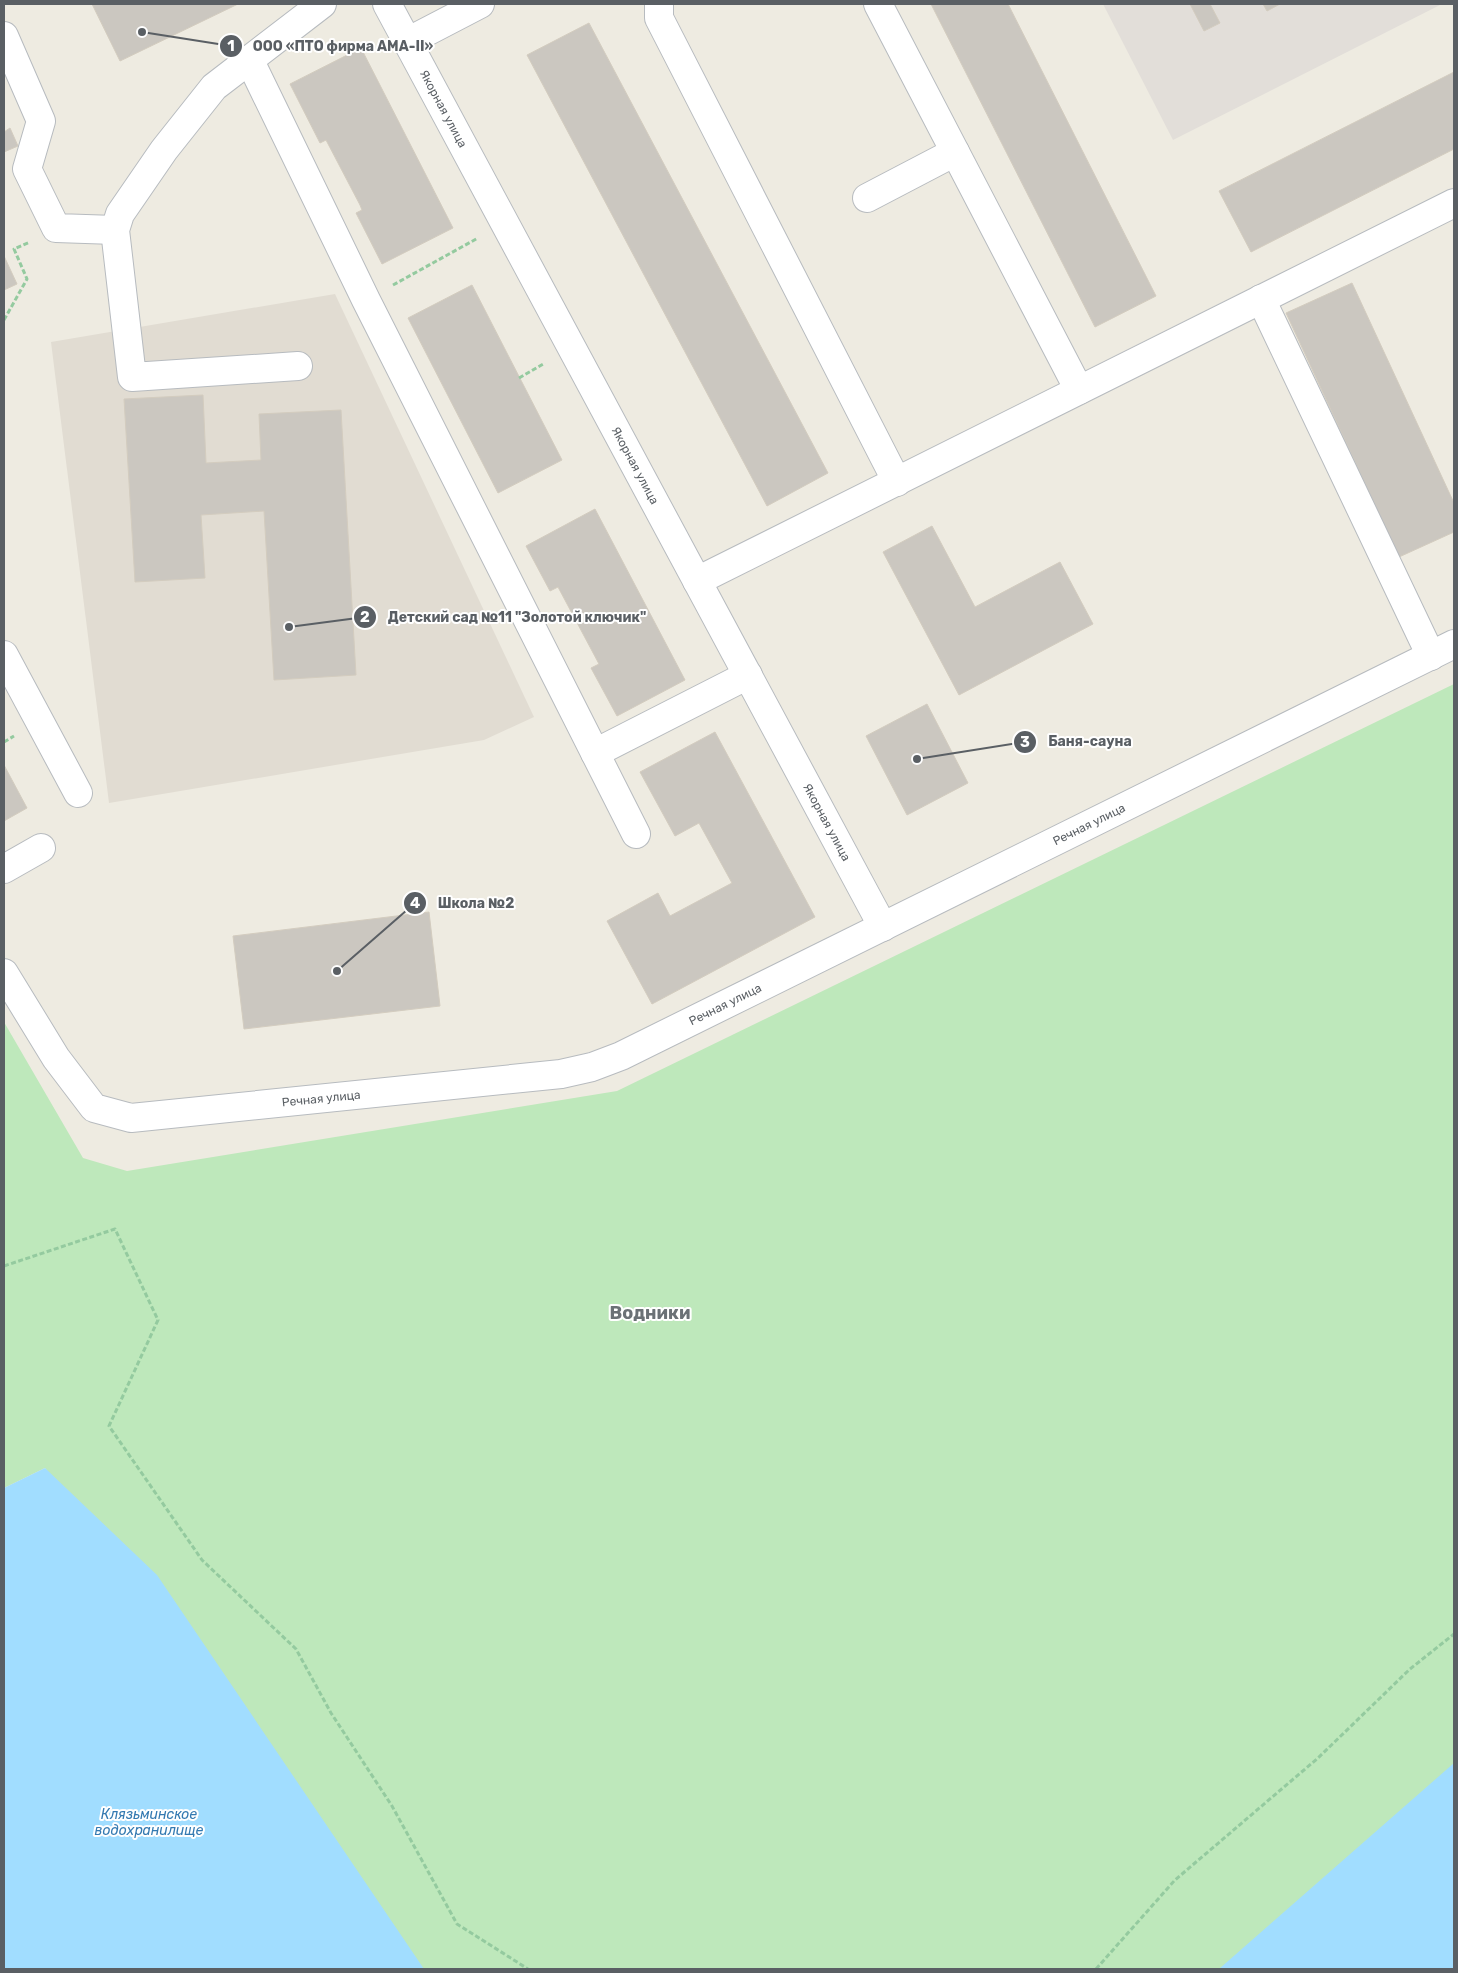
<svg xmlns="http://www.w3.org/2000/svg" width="1458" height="1973" viewBox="0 0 1458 1973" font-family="Rubik,sans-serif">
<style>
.industrial{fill:#e2ded9}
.education{fill:#e1dcd2}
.green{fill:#bee8bb}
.water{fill:#a1ddff}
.building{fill:#cbc7c0;stroke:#d3ccbf}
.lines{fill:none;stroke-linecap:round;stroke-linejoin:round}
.minor-casing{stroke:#b7bbbf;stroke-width:30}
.path{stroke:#94ca9f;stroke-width:3;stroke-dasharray:5 2.5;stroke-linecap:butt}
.minor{stroke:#fff;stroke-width:28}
.labels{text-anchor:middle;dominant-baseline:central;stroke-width:4;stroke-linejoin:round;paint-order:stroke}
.street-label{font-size:12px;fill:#5a5f64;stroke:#fff}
.water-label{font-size:14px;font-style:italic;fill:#3379b1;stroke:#fff}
.district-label{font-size:18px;font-weight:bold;fill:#6b7176;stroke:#fff}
.leader{fill:none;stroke:#5a5f64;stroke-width:2}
.callout-dot{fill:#5a5f64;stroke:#fff;stroke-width:2}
.mark-label{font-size:15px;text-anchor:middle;font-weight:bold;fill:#fff}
.callout-label{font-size:14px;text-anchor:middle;font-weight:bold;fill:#5a5f64;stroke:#fff;stroke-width:4;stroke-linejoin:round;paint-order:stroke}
</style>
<rect width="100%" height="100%" fill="#eeebe1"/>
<path class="industrial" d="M1103,4H1442L1173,140Z"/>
<path class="education" d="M335,294L534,717L484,740L109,803L51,342Z"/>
<path class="green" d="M1454,684V1764L1233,1969H420L45,1468L4,1488V1022L83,1158L127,1171L617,1091Z"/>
<path class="water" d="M45,1468L157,1575L424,1969H4V1488Z
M1454,1763V1969H1219Z"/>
<path class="building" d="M92,4H238L120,61Z
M931,4H1008L1156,296L1095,327Z
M1190,4H1210L1220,23L1204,31Z
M1263,4H1280L1267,11Z
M589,23L828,473L767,506L527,55Z
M361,48L453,228L382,264L356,213L362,210L360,205L326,140L320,143L290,84Z
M1454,72V149L1251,252L1219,191Z
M10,128L18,146L4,152V132Z
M4,256L17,284L4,290Z
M1352,283L1454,503V532L1399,557L1286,313Z
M472,285L562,460L498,493L408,318Z
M203,395L206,463L261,460L259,414L341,410L356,675L274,680L264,511L201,515L205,578L135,582L124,399Z
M595,509L685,680L617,716L591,668L599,664L558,587L550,591L526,546Z
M932,526L975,607L1060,562L1093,624L959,695L883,552Z
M927,704L968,783L907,815L866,736Z
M715,732L815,917L652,1004L607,921L658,893L670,916L732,883L699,823L675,836L640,772Z
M4,765L27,808L4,821Z
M429,912L440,1006L244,1029L233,936Z"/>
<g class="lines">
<g class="minor-casing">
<g id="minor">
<path id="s1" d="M387,4L883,927"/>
<path d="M659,4V18L897,482"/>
<path d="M878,4L1079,390"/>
<path d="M4,36L41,121L27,169L56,228L115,230"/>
<path d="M407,42L480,4"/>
<path d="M250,61L366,300L636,834"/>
<path d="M867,198L955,152"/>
<path d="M1261,299L1431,656"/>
<path d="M298,366L132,377L115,230L120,214L164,150L214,87L322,4"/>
<path d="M697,581L1454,203"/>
<path d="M4,655L78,793"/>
<path d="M595,753L748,675"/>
<path d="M4,869L41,848"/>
<path id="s2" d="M4,973L56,1058L94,1108L131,1118L561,1074L592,1067L621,1056L1454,644"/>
</g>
</g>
<path class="path" d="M393,285L478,238
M4,320L27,279L14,249L30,242
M519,378L545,363
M4,742L14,736
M4,1266L115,1229L158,1320L109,1426L202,1560L296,1649L331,1713L392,1806L457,1924L528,1969
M1096,1969L1175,1880L1318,1758L1410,1669L1454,1634"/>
<use href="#minor" class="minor"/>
</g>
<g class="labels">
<g class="street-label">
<text stroke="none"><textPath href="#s1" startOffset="119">Якорная улица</textPath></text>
<text stroke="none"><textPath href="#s1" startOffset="524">Якорная улица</textPath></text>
<text stroke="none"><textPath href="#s1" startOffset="929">Якорная улица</textPath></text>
<text stroke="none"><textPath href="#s2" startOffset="1218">Речная улица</textPath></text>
<text stroke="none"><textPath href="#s2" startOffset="812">Речная улица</textPath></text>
<text stroke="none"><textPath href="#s2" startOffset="392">Речная улица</textPath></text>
</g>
<g class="water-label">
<text x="149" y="1814">Клязьминское<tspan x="149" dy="16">водохранилище</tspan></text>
</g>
<g class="district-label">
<text x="650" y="1313">Водники</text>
</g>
</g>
<path class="leader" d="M142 32L231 46M289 627L365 617M917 759L1025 742M337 971L415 903"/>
<g class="callout-dot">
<circle cx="142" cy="32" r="5"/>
<circle cx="289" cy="627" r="5"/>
<circle cx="917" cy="759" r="5"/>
<circle cx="337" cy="971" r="5"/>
<circle cx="231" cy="46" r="12"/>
<circle cx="365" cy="617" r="12"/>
<circle cx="1025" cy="742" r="12"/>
<circle cx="415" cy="903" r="12"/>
</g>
<g class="mark-label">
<text x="231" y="51">1</text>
<text x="365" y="622">2</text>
<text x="1025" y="747">3</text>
<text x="415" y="908">4</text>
</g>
<g class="callout-label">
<text x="343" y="51">ООО «ПТО фирма АМА-II»</text>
<text x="517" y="622">Детский сад №11 "Золотой ключик"</text>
<text x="1090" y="746">Баня-сауна</text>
<text x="476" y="908">Школа №2</text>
</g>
<rect width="1458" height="1973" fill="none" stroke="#5a5f64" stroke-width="10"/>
</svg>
